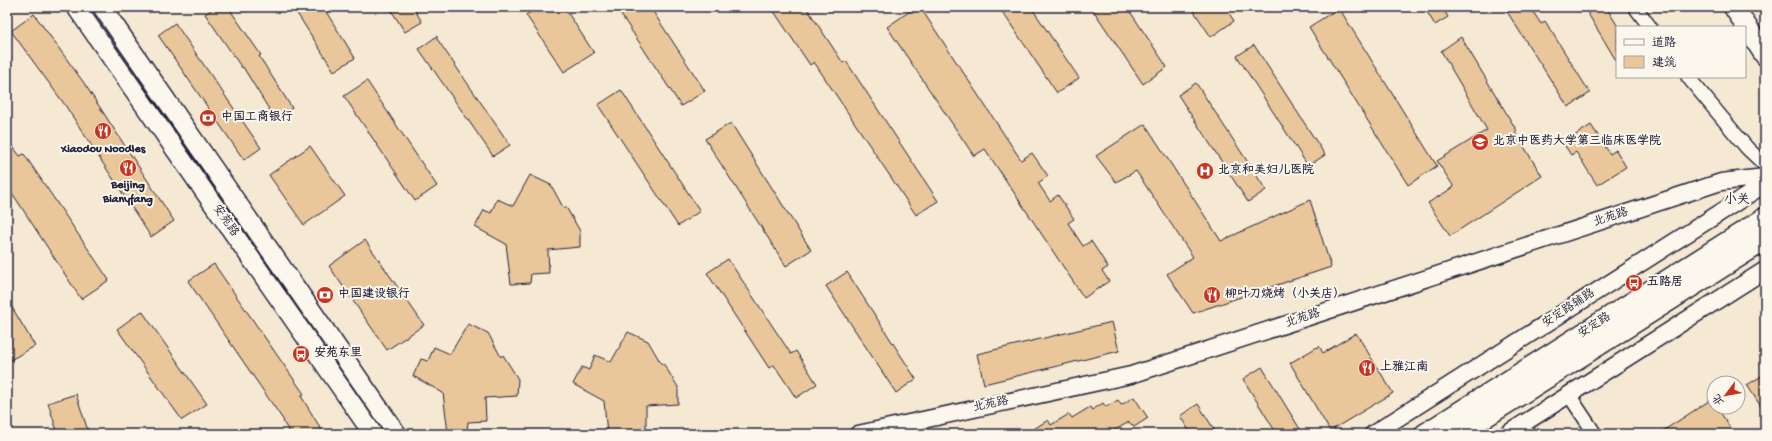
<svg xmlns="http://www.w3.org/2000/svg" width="1772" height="441" viewBox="0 0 1772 441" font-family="'Gochi Hand','LXGW WenKai TC',sans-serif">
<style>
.building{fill:#e9c79a;stroke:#22223b}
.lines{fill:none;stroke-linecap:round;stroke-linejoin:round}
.minor-casing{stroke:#22223b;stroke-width:16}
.tertiary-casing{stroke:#22223b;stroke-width:19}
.secondary-casing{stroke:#22223b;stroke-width:21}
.primary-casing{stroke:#22223b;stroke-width:23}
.minor{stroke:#fbf7ec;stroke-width:13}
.tertiary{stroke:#fbf7ec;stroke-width:16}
.secondary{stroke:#fbf7ec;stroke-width:18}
.primary{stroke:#fbf7ec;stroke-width:20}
.labels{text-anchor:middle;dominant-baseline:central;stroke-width:4;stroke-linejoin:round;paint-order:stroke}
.poi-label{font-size:12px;font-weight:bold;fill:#22223b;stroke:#fbf7ec;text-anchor:start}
.street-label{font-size:12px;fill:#22223b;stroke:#fbf7ec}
.neighbourhood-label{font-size:13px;fill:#22223b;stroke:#fbf7ec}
</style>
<rect width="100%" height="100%" fill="#f6e9d3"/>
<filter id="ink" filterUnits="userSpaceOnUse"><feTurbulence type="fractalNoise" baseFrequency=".025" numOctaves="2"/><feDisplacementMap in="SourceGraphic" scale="8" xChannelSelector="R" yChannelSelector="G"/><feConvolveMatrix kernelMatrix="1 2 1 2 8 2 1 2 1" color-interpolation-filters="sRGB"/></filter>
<g filter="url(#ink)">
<path class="building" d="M215,7H228L261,55L259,56L292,108L275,119L243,67L242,68L205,14Z
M293,7H323L355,58L334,71Z
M389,7H413L422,22L405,32Z
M538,7H564L594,53L564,72L526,15Z
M616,7H650L705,91L681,106Z
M771,7H806L843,63L846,61L938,201L916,215L814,62L810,65Z
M916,7H920L1021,160L1032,153L1048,176L1038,183L1050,201L1058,195L1074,219L1068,223L1083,246L1091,241L1108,267L1102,271L1109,281L1084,298L985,149L974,156L887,27Z
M999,7H1031L1079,78L1057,93Z
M1091,7H1127L1167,67L1143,84Z
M1191,7H1225L1234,21L1211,37Z
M1424,7H1442L1448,17L1435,25Z
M1504,7H1530L1541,24L1545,21L1590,93L1568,107Z
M1584,7H1606L1617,25V62Z
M1339,8L1437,166L1408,185L1309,27Z
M34,14L84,83L174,221L151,237L65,105L11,31Z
M175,23L261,148L244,160L158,35Z
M437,36V39L510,145L493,156L419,49Z
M1461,37L1517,131L1515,132L1542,176L1450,236L1428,203L1454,187L1437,161L1487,130L1441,51Z
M1254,45L1325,155L1308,166L1237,56Z
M367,81L437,186L415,201L344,96Z
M1196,83L1266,190L1248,202L1178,95Z
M621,90L700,211L678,226L598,105Z
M731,123L811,250L786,266L705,139Z
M1145,124L1221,241L1310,200L1331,267L1193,313L1167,274L1193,257L1136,171L1116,182L1096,156Z
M1591,125L1610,154L1616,150L1626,167L1597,185L1576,152L1571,155L1563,143Z
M7,139L20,156L24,154L109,280L81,299L7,185Z
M310,146L345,196L304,225L269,175Z
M530,175L551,185L564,209L566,207L580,231V247L548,250L549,273L531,274L530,283L511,284L506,244L475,227L484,210L491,213L497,199L513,206Z
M365,240L424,325L387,350L329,266Z
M728,259L791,354L796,351L817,384L796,398L774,365L769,368L707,273Z
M214,264L304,394L301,396L324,434H291L283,422L284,421L188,281Z
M847,272L916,379L896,393L826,286Z
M7,299L35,346L7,362Z
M142,311L207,404L182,420L117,329Z
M1112,322L1119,351L984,384L977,354Z
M468,324L488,333L501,357L503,355L518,379L517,396L485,398L486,421L468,422L467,431L448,433L443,393L413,376L421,359L428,361L434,347L450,354Z
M628,332L648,341L662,365L663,363L678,387V404L646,406V429L628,430V434H607L604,401L573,384L582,367L589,370L595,355L611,362Z
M1356,333L1393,393L1330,431L1290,363L1319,346L1323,353Z
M1262,367L1303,434H1277L1243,379Z
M1765,374V413L1747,385Z
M76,394L89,434H58L48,403Z
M1134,397L1148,418L1134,427L1129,422L1108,434H1026L1048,420L1051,425L1069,414L1072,418L1090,407L1092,410L1103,403L1106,407L1118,400L1121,405Z
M1712,399L1714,407H1717L1734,434H1658Z
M1198,404L1217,434H1191L1180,416Z"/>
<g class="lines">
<g class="minor-casing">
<path id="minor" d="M1635,7L1650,27
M1688,77L1747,148L1765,165
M1569,395L1595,434"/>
</g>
<g class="tertiary-casing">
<path id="tertiary" d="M858,434L1131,375L1721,182L1765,177
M1373,434L1765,184
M1507,434L1765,270"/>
</g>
<g class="secondary-casing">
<path id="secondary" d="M76,7L373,434
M102,7L397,434"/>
</g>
<g class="primary-casing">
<path id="primary" d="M1734,7L1765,55
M1425,434L1765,218
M1458,434L1765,240"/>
</g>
<use href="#minor" class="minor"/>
<use href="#tertiary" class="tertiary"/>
<use href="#secondary" class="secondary"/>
<use href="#primary" class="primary"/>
</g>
</g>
<defs>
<g id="bank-disc" transform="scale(0.9)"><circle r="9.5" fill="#c8321e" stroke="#fbf7ec"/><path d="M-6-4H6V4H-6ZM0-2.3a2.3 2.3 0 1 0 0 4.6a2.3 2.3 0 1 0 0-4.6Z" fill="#fff"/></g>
<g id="restaurant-disc" transform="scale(0.9)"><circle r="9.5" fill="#c8321e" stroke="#fbf7ec"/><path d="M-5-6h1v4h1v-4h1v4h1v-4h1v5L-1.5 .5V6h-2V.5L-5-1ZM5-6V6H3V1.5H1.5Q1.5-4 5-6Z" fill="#fff"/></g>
<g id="university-disc" transform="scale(0.9)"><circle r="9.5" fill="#c8321e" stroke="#fbf7ec"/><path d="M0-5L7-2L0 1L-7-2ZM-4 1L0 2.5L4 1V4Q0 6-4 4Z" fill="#fff"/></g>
<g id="hospital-disc" transform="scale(0.9)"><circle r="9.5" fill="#c8321e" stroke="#fbf7ec"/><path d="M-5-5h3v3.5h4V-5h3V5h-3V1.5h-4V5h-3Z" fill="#fff"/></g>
<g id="bus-disc" transform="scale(0.9)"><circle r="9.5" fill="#c8321e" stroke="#fbf7ec"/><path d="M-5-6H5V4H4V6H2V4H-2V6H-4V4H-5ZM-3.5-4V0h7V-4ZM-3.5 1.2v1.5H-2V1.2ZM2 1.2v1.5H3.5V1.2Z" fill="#fff"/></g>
</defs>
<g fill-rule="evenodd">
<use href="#bank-disc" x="208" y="118"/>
<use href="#restaurant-disc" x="103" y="131"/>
<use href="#university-disc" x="1480" y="142"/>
<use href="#restaurant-disc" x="128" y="168"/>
<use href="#hospital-disc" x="1205" y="171"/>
<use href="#bus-disc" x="1634" y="283"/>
<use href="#bank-disc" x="325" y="295"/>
<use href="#restaurant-disc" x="1212" y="295"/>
<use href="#bus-disc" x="301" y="354"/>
<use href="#restaurant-disc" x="1367" y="368"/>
</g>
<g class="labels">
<g class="poi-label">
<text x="221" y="118">中国工商银行</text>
<text x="1493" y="142">北京中医药大学第三临床医学院</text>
<text x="103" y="150" text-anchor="middle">Xiaodou Noodles</text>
<text x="1218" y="171">北京和美妇儿医院</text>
<text x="128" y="186" text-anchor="middle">Beijing<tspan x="128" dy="14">Bianyfang</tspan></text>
<text x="1647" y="283">五路居</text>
<text x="338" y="295">中国建设银行</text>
<text x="1225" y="295">柳叶刀烧烤（小关店）</text>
<text x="314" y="354">安苑东里</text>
<text x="1380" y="368">上雅江南</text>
</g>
<g class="street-label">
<text transform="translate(1611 218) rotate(-18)">北苑路</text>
<text transform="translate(225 221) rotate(55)">安苑路</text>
<text transform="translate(1569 309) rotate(-33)">安定路辅路</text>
<text transform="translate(1303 319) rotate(-18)">北苑路</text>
<text transform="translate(1595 326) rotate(-33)">安定路</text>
<text transform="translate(991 405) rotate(-12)">北苑路</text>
</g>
<g class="neighbourhood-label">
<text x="1737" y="200">小关</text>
</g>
</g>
<rect width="1772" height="441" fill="none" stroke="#fbf7ec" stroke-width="24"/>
<rect x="12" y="12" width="1748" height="417" fill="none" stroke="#22223b" stroke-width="1.5" filter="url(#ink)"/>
<rect x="1616" y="26" width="130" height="52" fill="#fbf7ec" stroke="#a4a2a5"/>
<rect x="1624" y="39" width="20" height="6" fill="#fbf7ec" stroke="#a4a2a5"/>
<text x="1652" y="46" font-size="12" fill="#22223b">道路</text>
<rect x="1624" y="56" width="20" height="12" fill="#e9c79a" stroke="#a4a2a5"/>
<text x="1652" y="66" font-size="12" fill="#22223b">建筑</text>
<g transform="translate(1726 395) rotate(238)"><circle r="19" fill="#fbf7ec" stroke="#a4a2a5"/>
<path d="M0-3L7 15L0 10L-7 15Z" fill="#c8321e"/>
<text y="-6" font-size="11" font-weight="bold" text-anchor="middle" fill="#22223b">北</text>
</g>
</svg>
